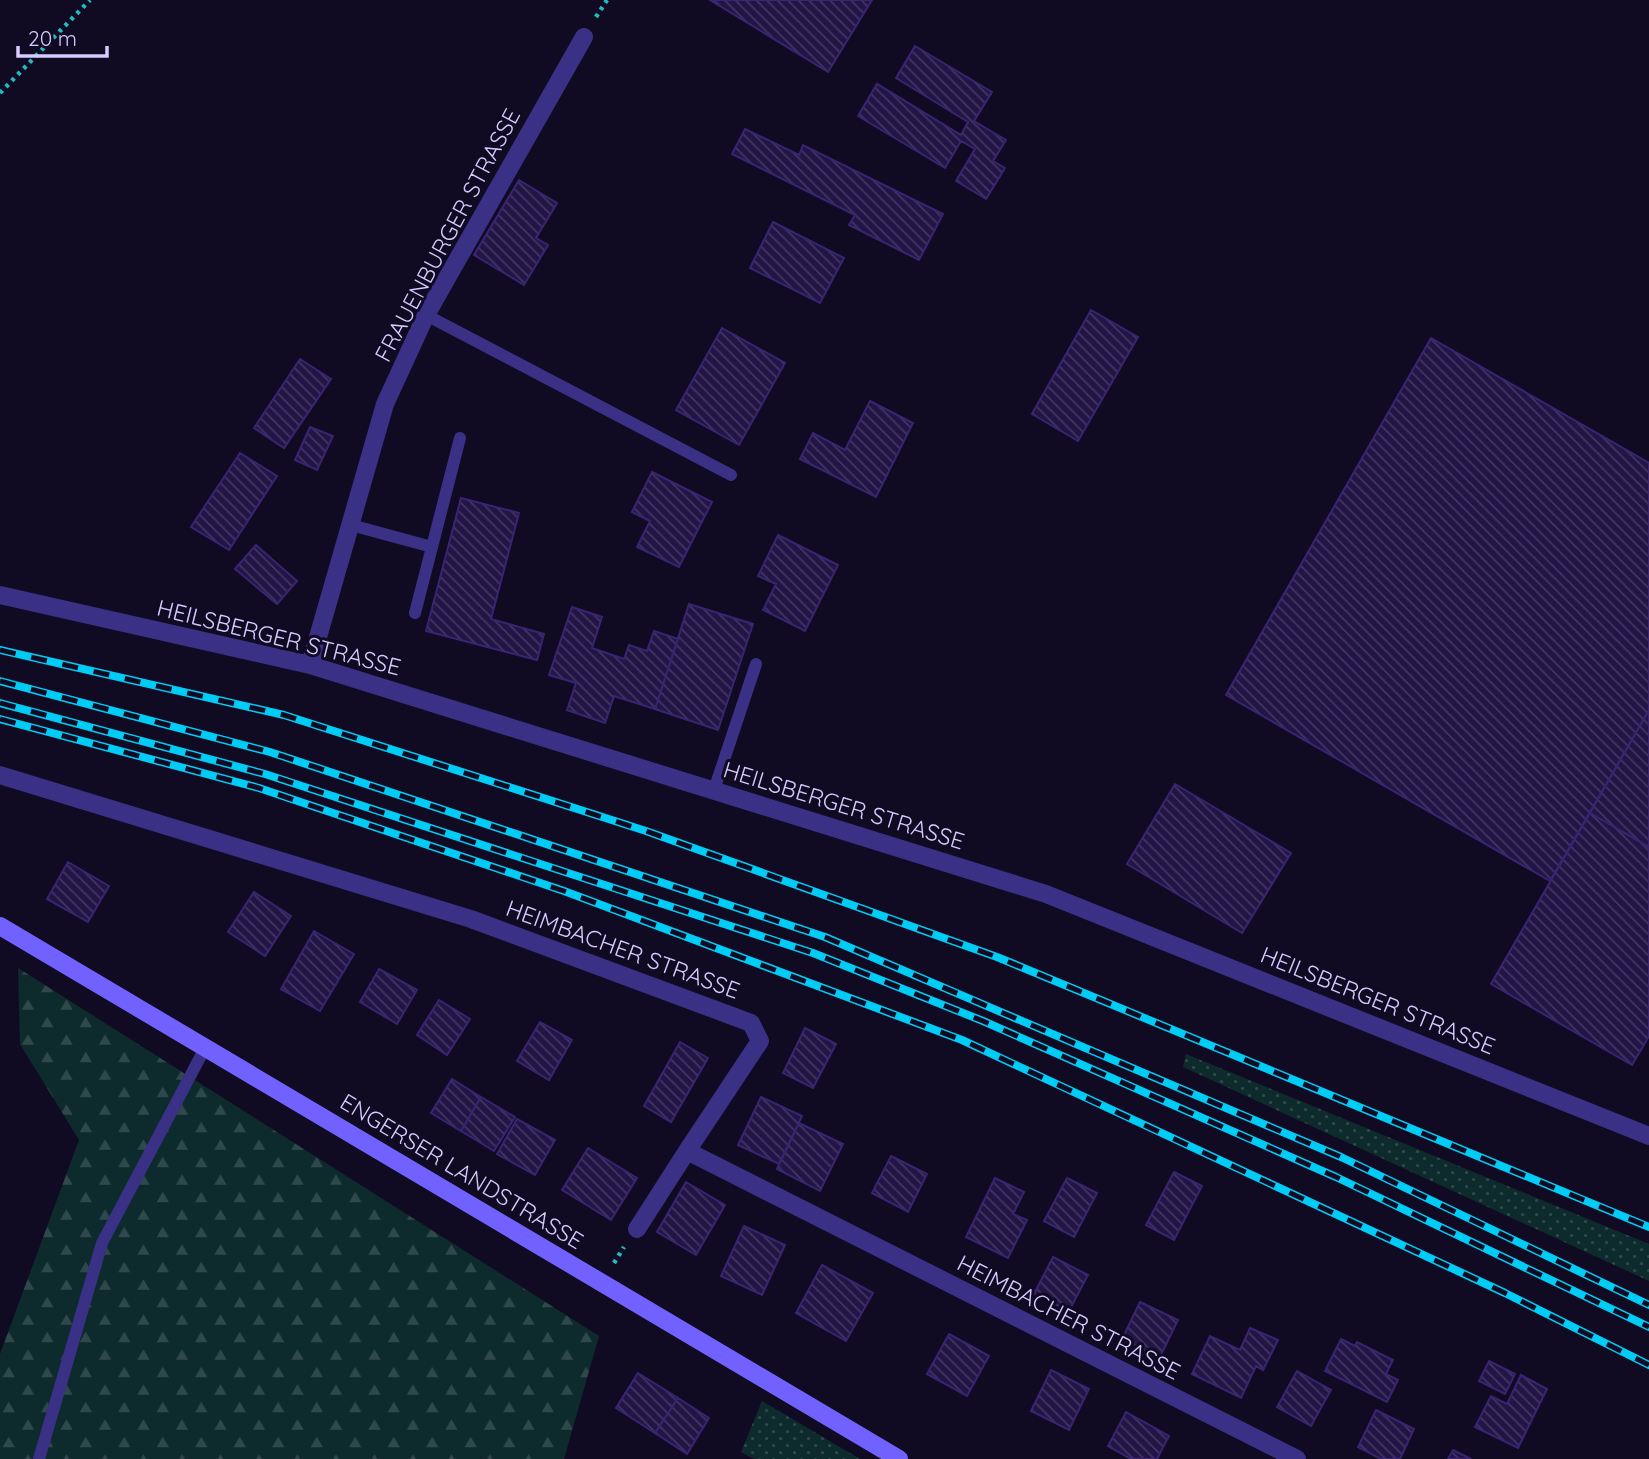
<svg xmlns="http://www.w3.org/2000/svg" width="1649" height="1459" viewBox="0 0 1649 1459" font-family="Quicksand,sans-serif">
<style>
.grass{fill:url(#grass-dots)}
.forest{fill:url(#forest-firs)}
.building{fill:url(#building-back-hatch);stroke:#392473;stroke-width:2}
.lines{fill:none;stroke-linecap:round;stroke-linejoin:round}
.path{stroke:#20bcbe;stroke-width:4.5;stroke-dasharray:3.5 5;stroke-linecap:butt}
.lane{stroke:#3a3086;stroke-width:12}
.street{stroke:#3a3086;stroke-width:18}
.secondary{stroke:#7162ff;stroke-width:18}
.rail-casing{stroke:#00ccf6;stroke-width:8}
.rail{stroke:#100b22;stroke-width:5;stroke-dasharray:16;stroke-linecap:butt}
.labels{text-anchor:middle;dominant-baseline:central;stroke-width:6;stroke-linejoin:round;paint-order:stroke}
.street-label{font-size:23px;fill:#d5cbff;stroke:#100b22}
</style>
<defs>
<pattern id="grass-dots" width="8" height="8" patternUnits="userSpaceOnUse" patternTransform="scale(1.75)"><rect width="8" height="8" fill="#0d2b2c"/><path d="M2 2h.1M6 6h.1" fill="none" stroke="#2f484c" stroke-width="1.8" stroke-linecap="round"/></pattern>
<pattern id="forest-firs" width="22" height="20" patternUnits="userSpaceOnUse" patternTransform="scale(1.75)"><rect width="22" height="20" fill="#0d2b2c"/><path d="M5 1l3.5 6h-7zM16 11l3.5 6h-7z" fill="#2f484c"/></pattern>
<pattern id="building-back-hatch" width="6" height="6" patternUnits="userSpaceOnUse" patternTransform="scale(1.75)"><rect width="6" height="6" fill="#221545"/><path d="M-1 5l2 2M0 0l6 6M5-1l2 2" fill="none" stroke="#413661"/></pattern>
</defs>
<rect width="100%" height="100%" fill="#100b22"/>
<path class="grass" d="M1186,1054L1649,1244V1281L1183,1067Z
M762,1401L860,1459H754L741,1452Z"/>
<path class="forest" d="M18,968L599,1336L564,1459H0V1354L79,1140L20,1044Z"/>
<path class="building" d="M710,0H872L828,72Z
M915,46L992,92L974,121L1006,140L993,161L1005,168L986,199L956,181L975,149L961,141L945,168L858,116L877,84L961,135L968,122L896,78Z
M745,129L799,155L803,145L943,214L919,260L849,225L855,215L732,154Z
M519,180L557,203L536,238L548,245L524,285L474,255Z
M773,222L844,258L820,303L750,268Z
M1091,310L1138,337L1078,441L1032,414Z
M722,328L785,363L739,445L676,410Z
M1431,338L1649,463V710L1550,881L1226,695Z
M300,359L331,379L284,448L254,428Z
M870,401L913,423L876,497L800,459L813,433L845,450Z
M310,427L333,436L317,470L295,460Z
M240,453L277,476L229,550L191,527Z
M652,472L712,502L679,567L637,547L650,521L632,512Z
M461,498L519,513L491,619L544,634L537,660L426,631Z
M778,535L838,565L805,631L763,610L776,584L758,576Z
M256,545L297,581L277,604L235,569Z
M689,604L753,624L718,730L655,709Z
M572,607L602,617L592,648L624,659L629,645L647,651L654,631L678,639L655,709L614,696L605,723L567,710L576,683L549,675Z
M1649,710V847L1590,813Z
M1175,784L1291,853L1242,933L1127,864Z
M1590,813L1649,847V1036L1632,1065L1491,984Z
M68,862L109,886L88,922L47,899Z
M254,892L291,916L265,956L228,932Z
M314,931L354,954L320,1011L281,989Z
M379,969L417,990L397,1024L360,1002Z
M439,1000L470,1019L447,1055L417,1035Z
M540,1022L572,1040L549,1080L517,1061Z
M805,1028L836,1044L813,1088L783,1073Z
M680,1042L708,1058L671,1122L644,1106Z
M452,1079L481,1097L461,1131L431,1113Z
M481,1097L515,1117L494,1151L461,1131Z
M761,1097L802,1116L779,1164L738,1145Z
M517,1119L555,1140L535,1175L497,1154Z
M799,1123L843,1144L820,1191L777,1169Z
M588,1148L637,1178L611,1220L562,1190Z
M891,1156L927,1174L908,1212L872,1193Z
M1174,1172L1202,1186L1174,1240L1146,1225Z
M995,1178L1024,1192L1013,1214L1027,1220L1008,1258L966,1237Z
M1067,1178L1097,1193L1074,1237L1044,1221Z
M686,1182L725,1205L696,1255L657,1232Z
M744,1226L785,1245L762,1295L721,1276Z
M1053,1257L1088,1275L1069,1311L1034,1294Z
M822,1265L873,1293L846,1341L796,1313Z
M1140,1302L1178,1320L1160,1357L1122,1339Z
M1250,1328L1278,1340L1263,1370L1256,1366L1241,1398L1192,1374L1210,1336L1240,1350Z
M949,1334L989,1356L967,1396L927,1374Z
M1341,1339L1355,1346L1357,1342L1393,1360L1386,1374L1398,1380L1387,1402L1325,1371Z
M1489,1361L1515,1374L1505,1394L1479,1381Z
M1051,1370L1089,1389L1069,1430L1031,1411Z
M1297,1371L1331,1390L1311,1426L1277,1407Z
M638,1373L678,1398L655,1433L616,1408Z
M1521,1375L1547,1389L1518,1448L1475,1427L1491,1396L1507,1404Z
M678,1398L709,1418L687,1454L655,1433Z
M1376,1410L1414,1429L1400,1459H1381L1358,1447Z
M1126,1412L1169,1436L1157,1459H1131L1108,1446Z
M1453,1450L1471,1459H1448Z"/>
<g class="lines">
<path class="path" d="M596,17L607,0
M0,93L90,0
M614,1263L624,1247"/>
<path class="lane" d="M426,315L731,475
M351,525L432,547L460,438
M415,613L432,547
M714,790L756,664
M39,1459L102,1243L205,1048"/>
<path class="street" d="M0,595L310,665L1046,894L1649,1136
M310,665L385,404L426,315L584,37
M0,775L471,919L751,1023L760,1041L687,1151L1297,1459
M637,1229L687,1151"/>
<path class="secondary" d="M0,926L899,1459"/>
<g class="rail-casing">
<path id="rail" d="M0,650L284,715L646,831L997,957L1649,1227
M0,681L270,752L825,937L1341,1157L1649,1305
M0,703L265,774L813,953L983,1021L1336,1177L1649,1327
M0,719L259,788L564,891L962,1040L1505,1293L1649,1365"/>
</g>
<use href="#rail" class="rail"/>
</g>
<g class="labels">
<g class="street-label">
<text transform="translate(447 235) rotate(-62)">FRAUENBURGER STRASSE</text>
<text transform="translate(279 637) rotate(14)">HEILSBERGER STRASSE</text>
<text transform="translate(844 805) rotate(17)">HEILSBERGER STRASSE</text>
<text transform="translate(623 949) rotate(20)">HEIMBACHER STRASSE</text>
<text transform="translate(1378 1000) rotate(22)">HEILSBERGER STRASSE</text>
<text transform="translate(462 1171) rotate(31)">ENGERSER LANDSTRASSE</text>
<text transform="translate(1069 1317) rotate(27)">HEIMBACHER STRASSE</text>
</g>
</g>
<path d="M18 46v10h89v-10" fill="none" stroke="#d5cbff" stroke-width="3.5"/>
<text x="28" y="46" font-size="21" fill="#d5cbff" stroke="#100b22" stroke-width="5" paint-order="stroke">20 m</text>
</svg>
